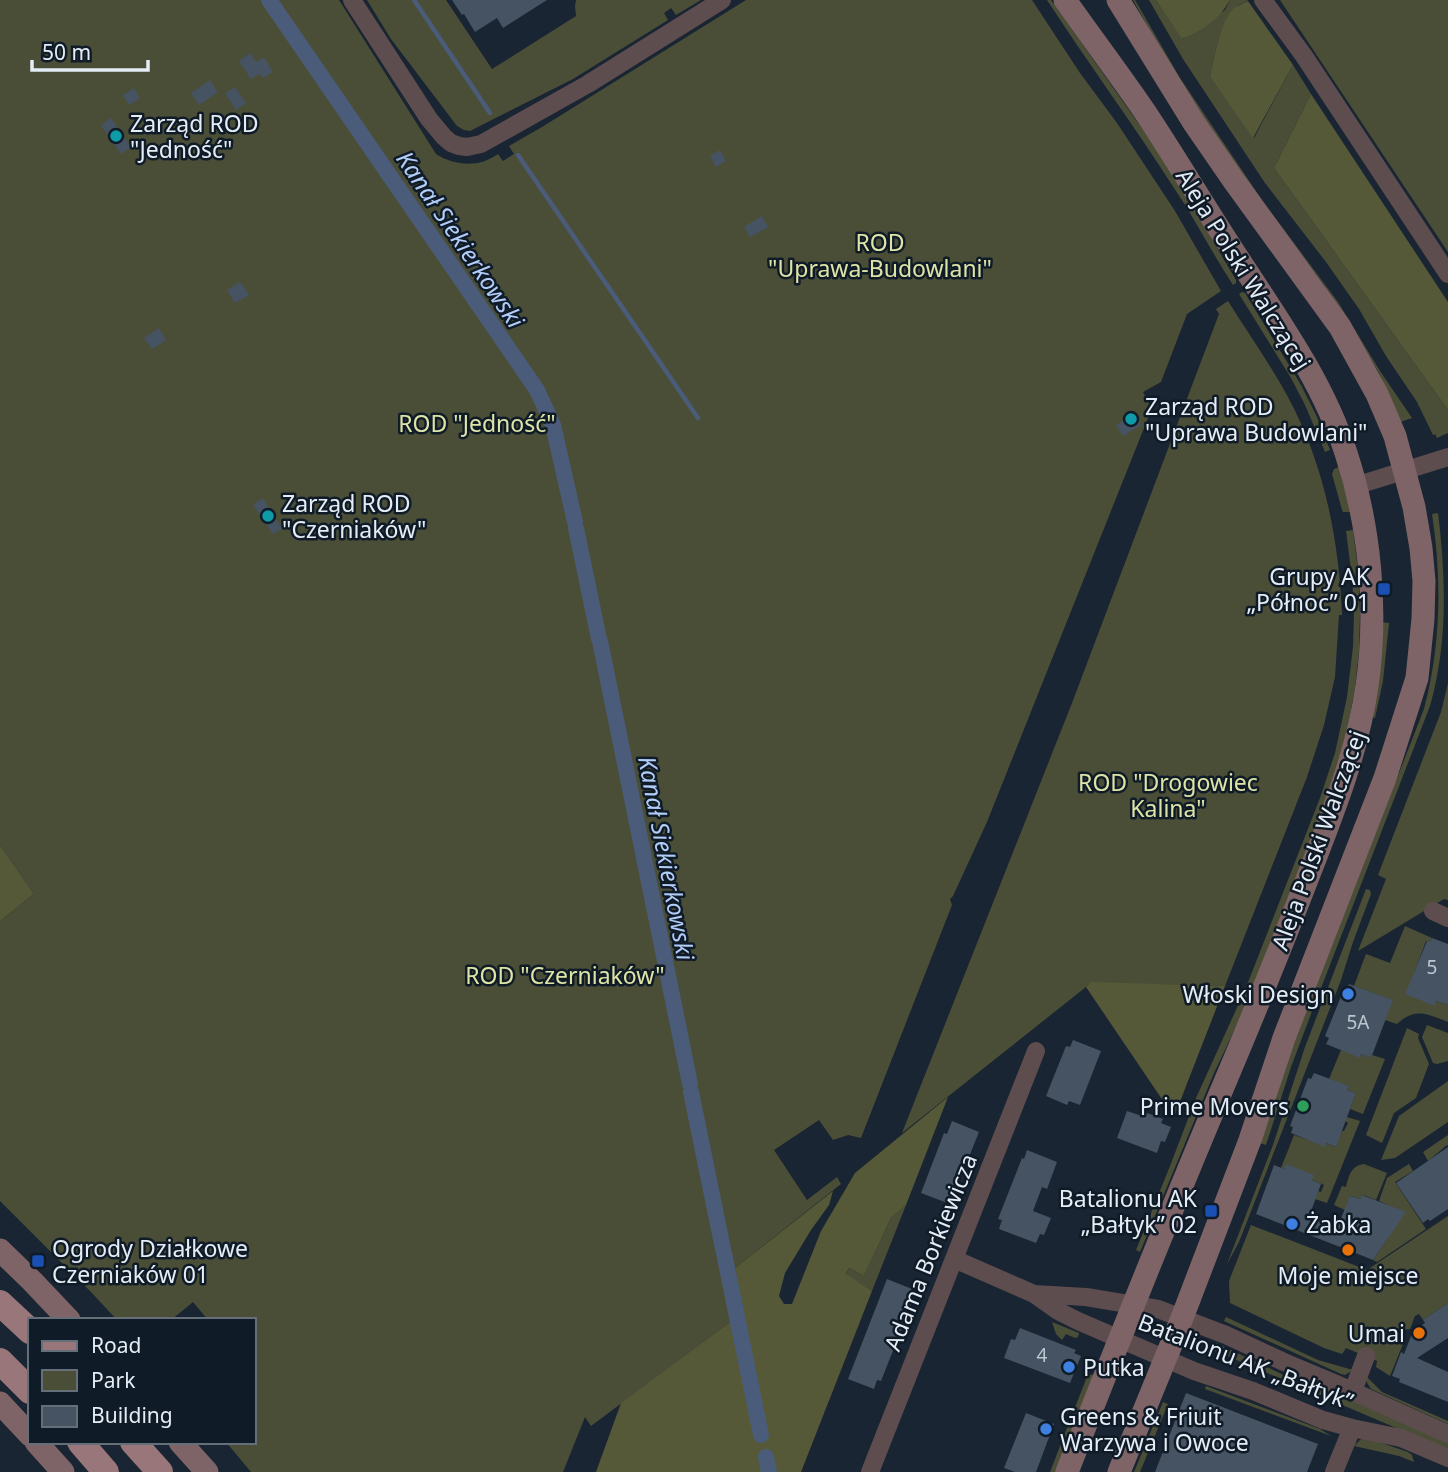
<svg xmlns="http://www.w3.org/2000/svg" width="1448" height="1472" viewBox="0 0 1448 1472" font-family="'Noto Sans',sans-serif">
<style>
.green{fill:#4b4e37}
.forest{fill:#565937}
.lines{fill:none;stroke-linecap:round;stroke-linejoin:round}
.stream{stroke:#4a5c79;stroke-width:4.5}
.canal{stroke:#4a5c79;stroke-width:16}
.building{fill:#465362}
.minor{stroke:#5e4d4f;stroke-width:18}
.secondary{stroke:#7f6467;stroke-width:23}
.primary{stroke:#997679;stroke-width:26}
.culture-dot{fill:#0f9aa8;stroke:#101b28;stroke-width:2.5}
.transit-dot{fill:#1a4fb4;stroke:#101b28;stroke-width:2.5}
.shop-dot{fill:#3f7fe0;stroke:#101b28;stroke-width:2.5}
.leisure-dot{fill:#2e9e5b;stroke:#101b28;stroke-width:2.5}
.food-dot{fill:#e8710a;stroke:#101b28;stroke-width:2.5}
.labels{text-anchor:middle;dominant-baseline:central;stroke-width:5;stroke-linejoin:round;paint-order:stroke}
.number-label{font-size:19px;fill:#bcc6d0}
.poi-label{font-size:23px;fill:#e4ecf5;stroke:#101b28;text-anchor:start}
.park-label{font-size:23px;fill:#dee4a6;stroke:#101b28}
.street-label{font-size:23px;fill:#e4ecf5;stroke:#101b28}
.water-label{font-size:24px;font-style:italic;fill:#b2cdf7;stroke:#101b28}
</style>
<rect width="100%" height="100%" fill="#192532"/>
<path class="green" d="M0,0H339L436,154C455,166 479,168 498,154L503,161L514,154L509,146L542,127L746,0H1032L1080,73L1117,123L1175,211L1221,291L1187,314L1161,382L1143,392L1152,408L987,822L953,896L950,899L952,905L861,1138L848,1135L833,1140L819,1120L774,1150L807,1200L837,1177L841,1184L735,1268L744,1315L730,1322L591,1426L585,1417L563,1472H251L226,1442H254V1320H208L193,1302L171,1320H117L91,1292L0,1201V921L34,894L0,845Z
M367,0H446L492,69L576,16L575,6L576,0H701L676,15L671,8L664,13L668,20L573,79L470,131L464,130L457,126L391,39Z
M1047,0H1051L1158,151L1186,195L1236,280V283L1233,285C1212,253 1195,219 1174,188C1133,124 1088,63 1047,0Z
M1133,0H1135L1180,78L1262,200L1338,302L1380,371L1412,418L1400,422L1379,373L1352,328L1324,285L1241,174L1168,63Z
M1149,0H1156L1183,39L1225,10L1230,0H1247L1248,1C1244,3 1240,4 1237,7C1221,21 1214,57 1210,77L1254,138L1293,65L1311,94L1274,168L1448,410V433L1437,438L1435,434L1433,435L1417,402L1386,356L1359,309L1326,262L1265,183L1183,59Z
M1280,0H1448V252Z
M1242,292L1245,293L1301,385L1316,415L1330,450L1325,452L1305,405L1291,378L1239,294Z
M1228,301C1248,333 1270,364 1288,397C1324,464 1339,539 1342,615H1339L1335,677L1324,725L1307,777L1225,986L1091,983L902,1133L1072,703L1219,314L1216,309Z
M1339,467L1351,512H1343L1342,510L1332,474L1334,469Z
M1438,513C1446,577 1448,643 1430,706L1311,1014L1291,1067L1266,1145L1260,1143L1289,1056L1311,999L1424,709C1441,645 1442,579 1432,514Z
M1353,530L1358,570L1360,613L1359,651L1355,688L1348,726L1336,772L1310,842L1244,1010L1214,1073L1140,1252L1136,1250L1170,1166L1196,1098L1245,990L1320,798L1335,753L1347,697L1353,647L1354,612L1352,578L1346,531Z
M1381,622L1389,623L1383,681L1375,718L1372,717Z
M1448,683V900L1444,899L1358,951L1386,879L1378,875L1441,712Z
M1366,889L1370,890L1371,894L1353,942L1341,980L1239,1242L1227,1264L1273,1145L1305,1047Z
M1405,926L1432,938L1430,942L1426,941L1408,989L1435,1005L1436,1001L1448,1005V1022C1427,1014 1415,1007 1397,1024L1385,1020L1384,997L1354,986L1366,954L1390,963Z
M1427,1025L1448,1033V1061L1437,1064L1433,1063L1422,1037Z
M1407,1028L1419,1034L1418,1038L1429,1064L1416,1098L1394,1113L1382,1143L1366,1135Z
M1341,1050L1360,1057L1361,1054L1371,1058L1372,1055L1385,1059L1363,1114L1350,1109L1356,1093L1347,1090L1348,1087L1329,1079Z
M1448,1081V1122L1395,1158L1381,1160L1399,1116Z
M1347,1117L1360,1121L1327,1203L1315,1199L1318,1191L1321,1192L1324,1185L1312,1180L1286,1165L1284,1169L1281,1168L1294,1135L1325,1146L1326,1143L1335,1147L1342,1131H1344L1348,1123L1345,1121Z
M1448,1135V1146L1447,1145L1428,1161L1423,1152Z
M1364,1164L1387,1173L1376,1200L1363,1195L1360,1199L1351,1196L1345,1210L1334,1205L1342,1186L1346,1187C1349,1175 1351,1166 1364,1164Z
M1409,1164L1413,1171L1395,1182L1426,1229L1377,1262L1373,1260L1388,1238L1390,1206L1379,1201L1387,1178Z
M906,1205L872,1291L846,1275L849,1268L864,1276L891,1218Z
M1448,1216V1303L1423,1320L1419,1314L1415,1316L1410,1329L1390,1332L1405,1339L1390,1376L1376,1367L1377,1361L1346,1348L1342,1354L1324,1348L1230,1303L1229,1281L1251,1225L1367,1270Z
M1226,1317L1318,1360L1353,1370L1345,1375L1341,1374L1224,1321Z
M1052,1322L1079,1333L1078,1337L1075,1338L1066,1334L1062,1340L1056,1334Z
M1216,1343L1294,1380L1320,1386L1448,1443V1450L1213,1350Z
M1088,1374L1096,1376L1057,1472H1050Z
M1367,1377L1382,1392L1448,1421V1424L1371,1389L1366,1381Z
M1206,1386L1320,1429L1331,1436L1205,1389Z
M1163,1402L1168,1404L1140,1472H1134Z
M1367,1438L1408,1452L1412,1455L1414,1462L1399,1456L1354,1446L1361,1439Z"/>
<path class="forest" d="M1156,0H1230C1219,20 1203,30 1182,39Z
M1248,1L1293,65L1253,138L1210,77C1213,61 1221,22 1232,10C1236,6 1243,4 1248,1Z
M1311,94L1448,302V410L1274,168Z
M0,845L34,894L0,921Z
M1091,982L1225,986L1174,1117L1086,987Z
M948,1097L906,1205L891,1218L864,1276L849,1268L846,1274L872,1291L801,1472H596L621,1403L730,1322L744,1315L735,1268L833,1191L829,1205L811,1230L785,1273L779,1296L784,1304H792L821,1231L855,1173Z"/>
<g class="lines">
<path class="stream" d="M414,0L490,113
M518,155L698,418"/>
<path class="canal" d="M269,0L537,390L553,425L575,522
M576,528L599,639
M600,641L690,1084
M691,1092L723,1249
M724,1253L761,1435
M766,1457L769,1472"/>
</g>
<path class="building" d="M452,0H547L503,28L497,18L475,32L464,14L462,15Z
M250,53L256,62L264,57L273,72L263,78L260,74L251,79L239,61Z
M210,80L218,92L199,105L191,93Z
M235,87L246,103L236,110L225,93Z
M134,88L140,98L129,105L123,95Z
M111,118L131,147L121,154L101,125Z
M720,150L726,161L716,167L710,156Z
M762,216L768,227L750,237L744,227Z
M240,282L249,295L235,303L227,290Z
M159,328L166,340L152,349L144,338Z
M1134,414L1141,425L1123,436L1116,425Z
M263,498L282,528L273,534L253,505Z
M1432,938L1448,944V1005L1436,1001L1435,1006L1405,994L1427,941L1430,942Z
M1349,984L1393,1000L1371,1058L1361,1054L1360,1058L1326,1044L1329,1038L1325,1036L1344,989L1347,990Z
M1073,1040L1101,1051L1080,1105L1069,1101L1067,1105L1046,1096L1066,1046L1070,1047Z
M1314,1073L1349,1086L1347,1090L1356,1093L1336,1147L1326,1143L1325,1147L1291,1133L1293,1127L1290,1126L1308,1078L1311,1079Z
M1127,1111L1139,1115L1141,1111L1147,1113L1163,1119L1161,1123L1171,1127L1165,1142L1161,1141L1157,1153L1117,1138Z
M952,1121L979,1132L950,1204L921,1193L944,1133L947,1134Z
M1448,1147V1209L1430,1221L1428,1219L1423,1223L1396,1183Z
M1027,1150L1057,1162L1047,1189L1042,1187L1033,1211L1051,1218L1044,1235L1040,1234L1036,1243L999,1229L1002,1220L998,1219L1022,1158L1024,1159Z
M1286,1164L1314,1175L1312,1180L1321,1184L1310,1214L1325,1220L1338,1226L1350,1196L1360,1199L1362,1195L1406,1212L1373,1260L1256,1214L1274,1165L1284,1169Z
M887,1279L912,1289L909,1298L913,1300L881,1381L877,1380L874,1389L848,1379Z
M1448,1303V1338L1417,1358L1448,1372V1402L1399,1382L1400,1379L1392,1376L1401,1352L1404,1354L1413,1331L1425,1323L1423,1320Z
M1020,1328L1076,1350L1074,1353L1081,1356L1070,1383L1004,1358L1011,1339L1015,1340Z
M1186,1393L1318,1444L1307,1472H1155Z
M1026,1413L1054,1424L1036,1472H1015L1004,1468Z"/>
<g class="lines">
<path class="minor" d="M352,0L429,119L444,137L451,143L459,146L467,147L481,144L588,84L722,0
M1263,0L1304,56L1448,274
M1355,486L1448,457
M1433,911L1448,918
M954,1259L1034,1294L1058,1311L1078,1321L1194,1371L1253,1391L1323,1420L1352,1428L1401,1438L1448,1458
M1034,1294L1086,1297L1158,1309L1226,1335L1284,1362L1334,1383L1448,1434
M1353,1391L1366,1356
M870,1472L1036,1051
M1334,1472L1352,1428"/>
<path class="secondary" d="M1065,0C1091,37 1119,74 1145,112C1175,157 1202,203 1232,249C1274,314 1322,379 1346,453C1370,526 1378,610 1367,686C1358,748 1336,805 1313,864C1290,924 1266,984 1241,1044C1181,1186 1123,1329 1067,1472
M1118,0L1194,123L1234,181L1340,327L1377,394L1395,436L1414,507L1421,548L1424,581L1423,619L1417,678L1385,778L1284,1038L1250,1140L1182,1318L1119,1472
M0,1250L32,1281L69,1320
M0,1403L30,1435
M36,1442L63,1472
M180,1442L207,1472"/>
<path class="primary" d="M0,1303L30,1331
M0,1361L30,1391
M80,1442L106,1472
M133,1442L160,1472"/>
</g>
<g class="culture-dot">
<circle cx="116" cy="136" r="7"/>
<circle cx="1131" cy="419" r="7"/>
<circle cx="268" cy="516" r="7"/>
</g>
<g class="transit-dot">
<rect x="1377" y="582" width="14" height="14" rx="3.5"/>
<rect x="1204" y="1204" width="14" height="14" rx="3.5"/>
<rect x="31" y="1254" width="14" height="14" rx="3.5"/>
</g>
<g class="shop-dot">
<circle cx="1348" cy="994" r="7"/>
<circle cx="1292" cy="1224" r="7"/>
<circle cx="1069" cy="1367" r="7"/>
<circle cx="1046" cy="1429" r="7"/>
</g>
<circle class="leisure-dot" cx="1303" cy="1106" r="7"/>
<g class="food-dot">
<circle cx="1348" cy="1250" r="7"/>
<circle cx="1419" cy="1333" r="7"/>
</g>
<g class="labels">
<g class="number-label">
<text x="1432" y="967">5</text>
<text x="1358" y="1022">5A</text>
<text x="1042" y="1355">4</text>
</g>
<g class="poi-label">
<text x="130" y="123">Zarząd ROD<tspan x="130" dy="26">"Jedność"</tspan></text>
<text x="1145" y="406">Zarząd ROD<tspan x="1145" dy="26">"Uprawa Budowlani"</tspan></text>
<text x="282" y="503">Zarząd ROD<tspan x="282" dy="26">"Czerniaków"</tspan></text>
<text x="1370" y="576" text-anchor="end">Grupy AK<tspan x="1370" dy="26">„Północ” 01</tspan></text>
<text x="1334" y="994" text-anchor="end">Włoski Design</text>
<text x="1289" y="1106" text-anchor="end">Prime Movers</text>
<text x="1197" y="1198" text-anchor="end">Batalionu AK<tspan x="1197" dy="26">„Bałtyk” 02</tspan></text>
<text x="1306" y="1224">Żabka</text>
<text x="52" y="1248">Ogrody Działkowe<tspan x="52" dy="26">Czerniaków 01</tspan></text>
<text x="1348" y="1275" text-anchor="middle">Moje miejsce</text>
<text x="1405" y="1333" text-anchor="end">Umai</text>
<text x="1083" y="1367">Putka</text>
<text x="1060" y="1416">Greens &amp; Friuit<tspan x="1060" dy="26">Warzywa i Owoce</tspan></text>
</g>
<g class="park-label">
<text x="880" y="242">ROD<tspan x="880" dy="26">"Uprawa-Budowlani"</tspan></text>
<text x="477" y="423">ROD "Jedność"</text>
<text x="1168" y="782">ROD "Drogowiec<tspan x="1168" dy="26">Kalina"</tspan></text>
<text x="565" y="975">ROD "Czerniaków"</text>
</g>
<g class="street-label">
<text transform="translate(1244 269) rotate(58)">Aleja Polski Walczącej</text>
<text transform="translate(1318 840) rotate(-70)">Aleja Polski Walczącej</text>
<text transform="translate(930 1252) rotate(-68)">Adama Borkiewicza</text>
<text transform="translate(1246 1361) rotate(21)">Batalionu AK „Bałtyk”</text>
</g>
<g class="water-label">
<text transform="translate(461 239) rotate(56)">Kanał Siekierkowski</text>
<text transform="translate(667 858) rotate(79)">Kanał Siekierkowski</text>
</g>
</g>
<rect x="28" y="1318" width="228" height="126" fill="#101b28" stroke="#656f7a" stroke-width="2"/>
<rect x="42" y="1341" width="35" height="10" fill="#997679" stroke="#656f7a" stroke-width="2"/>
<text x="91" y="1353" font-size="21" fill="#e4ecf5">Road</text>
<rect x="42" y="1370" width="35" height="21" fill="#4b4e37" stroke="#656f7a" stroke-width="2"/>
<text x="91" y="1388" font-size="21" fill="#e4ecf5">Park</text>
<rect x="42" y="1406" width="35" height="21" fill="#465362" stroke="#656f7a" stroke-width="2"/>
<text x="91" y="1423" font-size="21" fill="#e4ecf5">Building</text>
<path d="M32 60v10h116v-10" fill="none" stroke="#e4ecf5" stroke-width="3.5"/>
<text x="42" y="60" font-size="21" fill="#e4ecf5" stroke="#101b28" stroke-width="5" paint-order="stroke">50 m</text>
</svg>
